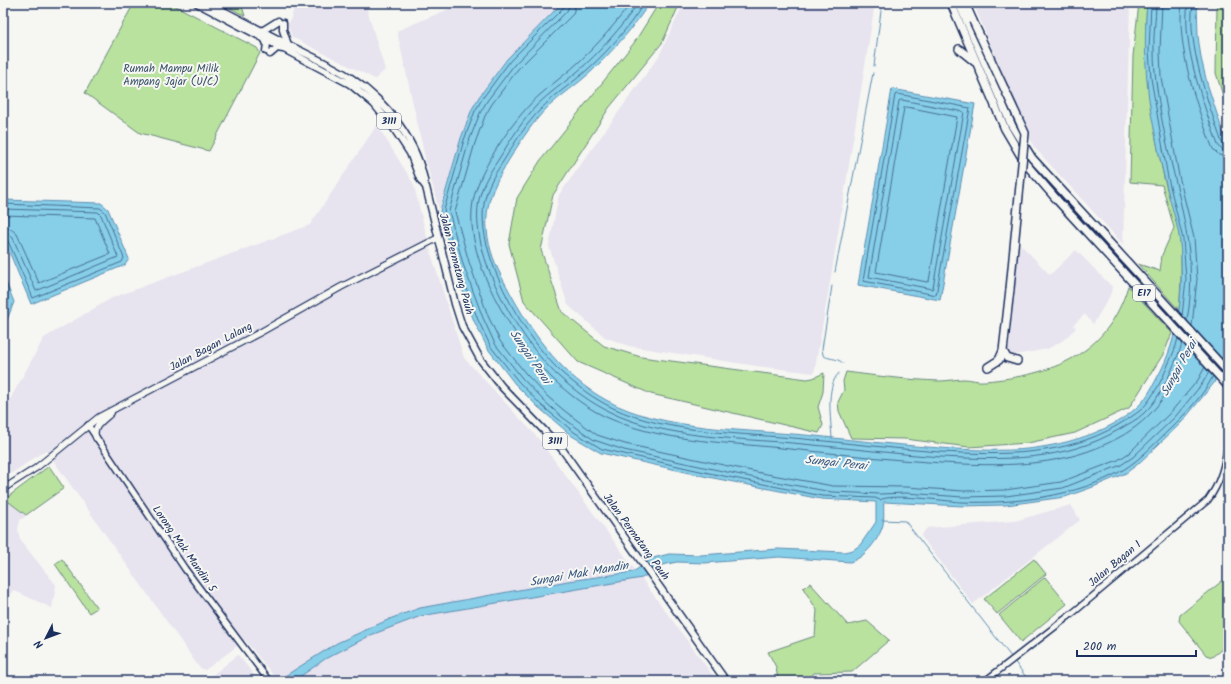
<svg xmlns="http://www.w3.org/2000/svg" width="1231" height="684" viewBox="0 0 1231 684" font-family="Kalam,sans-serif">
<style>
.built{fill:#e7e3ef}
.green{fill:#b9e29e;stroke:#6a887e}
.water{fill:#87cee8;stroke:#5c8eb1}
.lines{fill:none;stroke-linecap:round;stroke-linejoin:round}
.shore{stroke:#466f95;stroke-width:1}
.stream{stroke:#5c8eb1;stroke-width:1}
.tertiary-casing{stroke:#1b2f5e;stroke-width:8}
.secondary-casing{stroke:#1b2f5e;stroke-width:8}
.primary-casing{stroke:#1b2f5e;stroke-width:9}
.motorway-casing{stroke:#1b2f5e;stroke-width:10}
.tertiary{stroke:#f6f6f2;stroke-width:5}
.secondary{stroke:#f6f6f2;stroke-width:5.5}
.primary{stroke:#f6f6f2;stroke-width:6}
.motorway{stroke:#f6f6f2;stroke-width:7}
.motorway-bridge-casing{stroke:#1b2f5e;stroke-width:10;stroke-linecap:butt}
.motorway-bridge{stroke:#f6f6f2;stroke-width:7}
.labels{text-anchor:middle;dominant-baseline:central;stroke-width:4;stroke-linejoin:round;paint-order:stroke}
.shield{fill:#f6f6f2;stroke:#5d6b8a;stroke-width:1}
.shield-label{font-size:10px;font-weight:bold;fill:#1b2f5e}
.park-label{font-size:11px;fill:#3b536b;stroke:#f6f6f2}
.street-label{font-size:11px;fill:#1b2f5e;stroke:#f6f6f2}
.water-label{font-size:12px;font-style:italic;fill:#365780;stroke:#f6f6f2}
</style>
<rect width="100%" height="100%" fill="#f6f6f2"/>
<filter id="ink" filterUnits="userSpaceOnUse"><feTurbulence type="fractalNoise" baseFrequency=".025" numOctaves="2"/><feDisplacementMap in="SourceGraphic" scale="8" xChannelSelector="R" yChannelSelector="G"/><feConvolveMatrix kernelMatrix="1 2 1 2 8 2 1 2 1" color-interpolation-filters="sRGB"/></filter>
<g filter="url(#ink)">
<path class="built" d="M293,3H365L385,70L375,79L292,37L288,25L293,13Z
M463,3H562L507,59L489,82L472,109L461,138L441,204V217L424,153L397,31Z
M684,3H875L830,282L814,373L757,366L629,346L605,337L568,305L549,246L559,195L659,56Z
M973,3H1130L1123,244L1034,147Z
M377,125L413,183L432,257L464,358L537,437L717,681H278L245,640L205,670L199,667L46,450L3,479V412L44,338L112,298L310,225Z
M1020,244L1050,275L1076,250L1113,288L1108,299L1093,324L1085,314L1073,325L1076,328L1062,341L1047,349L1010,356L1005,351Z
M3,497L26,516L20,520L18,529L20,540L56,585L52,608L13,590L3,608Z
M1071,505L1080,520L973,604L921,536L927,528L1015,521Z
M238,655L259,681H205Z"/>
<path class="green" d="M134,3H170L257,48L260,53L209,151L140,133L85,93Z
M221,3H241L245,16Z
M659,3H680L662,43L609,108L553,195L541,250L562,312L604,346L641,357L807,379L813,378L824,373L823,392L818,407L823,425L819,433L651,394L578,362L524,301L509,244L517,198L540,161L634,43Z
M1139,3H1147C1142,66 1151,117 1164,178C1169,199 1177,219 1180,240C1182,264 1181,287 1179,310L1138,264L1160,271L1162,255L1174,228L1162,185L1130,182L1133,56Z
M1217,3H1228V112L1216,73Z
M1128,286L1172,333L1164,353L1129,408L1075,433L1028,443L969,447L905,439L851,438L839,411L838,402L844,390L843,381L846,372C877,376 909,380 940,381C948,381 956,379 964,379C971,379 978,382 985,381C1052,375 1107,356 1128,286Z
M49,466L64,488L26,515L5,499Z
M62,559L97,608L89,613L55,564Z
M1034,559L1046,574L997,614L984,599Z
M1045,577L1067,604L1021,642L999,615Z
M1222,581L1228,585V644L1212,657L1206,655L1179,621L1180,615Z
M810,583L848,625L867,621L889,640L852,672L814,673L807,681H778L776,667L768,652L815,636L817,610L803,588Z"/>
<path class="water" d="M562,3H649C634,28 613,50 592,71C578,84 561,95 547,108C533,122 522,139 512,155C491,188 480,212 491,251C496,268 505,283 513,298C536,339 563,376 606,400C664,432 750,429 815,436C861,441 907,446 954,449C983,450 1014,452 1042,447C1074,442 1112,430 1136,408C1146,400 1151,389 1157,378C1180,337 1184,289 1180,242C1178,225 1172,209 1168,192C1161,166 1156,139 1151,113C1145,76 1144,40 1147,3H1197L1198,36L1201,58L1207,83L1228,148V342L1214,383L1181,423L1138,464L1126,473L1093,487L1065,497L1006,505L963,506L884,502C883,510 885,520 882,528C877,542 864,558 850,562L779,557L705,563L677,562L662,565L642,578L421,616L371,635L325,659L294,681H277L337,643L392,618L420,608L568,581L633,572L653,558L669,554L701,555L778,549L844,552L853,550L860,545L876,522V502L821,499L708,477L601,453L572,436L538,407L515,384L488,349L474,321L454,267L440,211L461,138L472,109L479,97L507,59Z
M892,89L975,104L940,300L858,285Z
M3,200L101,203L108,209L129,259L125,265L31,304L3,237Z
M3,275L14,302L3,330Z"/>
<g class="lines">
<path class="shore" d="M565,3L564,7L510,61L482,99L475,111L464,140L444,210L458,266L478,320L491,347L518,381L541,405L574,432L602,449L709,473L822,496L875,498L880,500C892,493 944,501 961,502C1014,504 1076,497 1123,470C1141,459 1156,442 1171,428C1186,413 1204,395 1213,376
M570,3L567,11L514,65L487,101L480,113L469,141L449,211L463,264L483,318L495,344L522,378L544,401L562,417L594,440L624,450L760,479L832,492L880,494L906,493L963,497L1006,496L1063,488L1121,465L1133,457L1175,417L1202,384L1209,372
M576,3L573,14L518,69L492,104L485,116L475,143L455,212L469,262L488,316L500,341L526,374L548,397L566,412L597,435L625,444L761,473L833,486L906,487L963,491L1005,490L1061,482L1118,460L1129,453L1170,413L1198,380L1205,367
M631,3C616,23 599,43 581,60C569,72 554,82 541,94C518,113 485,161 476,190C456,248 511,336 551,377C568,394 590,411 613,420C669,443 731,442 790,449C841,454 891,460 942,463C998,466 1056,468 1108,443C1152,423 1171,393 1187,348
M638,3C621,28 600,52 577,72C564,83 549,93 537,105C523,120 511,139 500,157C493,168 485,179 481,192C463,247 519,340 558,376C574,390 591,403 610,412C664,439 743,438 803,444C849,448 895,454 941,457C1003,460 1065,462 1120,429C1128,424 1137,420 1144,413C1156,402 1165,385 1172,369C1175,361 1180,352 1182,343
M644,3C628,29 604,56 580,76C567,87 553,96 541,109C526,124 515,142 504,160C497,171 489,182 486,195C470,247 524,337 561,372C577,386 594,399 613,408C668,434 744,433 804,439C849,443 895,449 940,452C1002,455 1064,457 1118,425C1126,420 1135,415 1142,409C1153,397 1162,380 1168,365C1172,356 1176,348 1178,338
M1151,3L1149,51L1151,78L1168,178L1183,239L1186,279L1182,316
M1156,3C1156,19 1153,35 1154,51C1154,70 1157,90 1160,109C1171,178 1201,249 1187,320
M1162,3L1160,51L1161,77L1179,176L1194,238L1197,279L1192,326
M1182,3C1176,45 1197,109 1213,149L1219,155L1228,157
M1188,3C1181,44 1204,106 1218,145L1222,150L1228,151
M1193,3C1186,43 1209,105 1222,143L1228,146
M898,94L970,108L936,295L863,281L895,95Z
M902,100L964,112L933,288L932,289L869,277L899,101Z
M907,107L957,117L929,281L927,282L876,272L904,108Z
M3,204L100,208L105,212L124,258L122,262L33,298L8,241L3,238
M3,209L98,212L101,215L118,257L36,291L13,238L9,234L3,233
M3,215L95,218L110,254L39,283L17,234L11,229L3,227"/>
<path class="stream" d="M874,66L882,3
M835,272L873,73
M832,286L822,349L823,355C829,360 836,357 843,363
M832,438C831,420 825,386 839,373
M882,520L905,521L1012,658
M1014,661L1029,681"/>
<g class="tertiary-casing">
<path id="tertiary" d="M88,425L185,569L269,681
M985,681L1074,612L1208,500C1221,482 1225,464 1228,442"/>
</g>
<g class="secondary-casing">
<path id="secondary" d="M96,438C91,427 104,420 111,413
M3,489L36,468L99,417L259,333L341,287L438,238"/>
</g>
<g class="primary-casing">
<path id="primary" d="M197,3L350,84L374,104L393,127L410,153L420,179L426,187L455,304L462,326L480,359L502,387L562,449L726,681
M208,3C235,17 262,31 289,45C310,56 332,65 351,78C387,102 418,142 425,185
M283,23V30L288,45
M262,31L278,21
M264,38L267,44L266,51
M270,54L277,48L283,49"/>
</g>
<g class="motorway-casing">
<path id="motorway" d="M951,3L1005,129L1025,163L1058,201L1228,386
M959,3L1012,126L1032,158L1228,372
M965,3L973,21
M959,49L975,62
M1003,351L1007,358L1017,361
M988,367L999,360L1003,351L1010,289"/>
</g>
<use href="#tertiary" class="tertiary"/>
<use href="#secondary" class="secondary"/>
<use href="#primary" class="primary"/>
<use href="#motorway" class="motorway"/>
<g class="motorway-bridge-casing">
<path id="motorway-bridge" d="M973,21L1025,133L1010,289"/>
</g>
<use href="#motorway-bridge" class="motorway-bridge"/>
</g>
</g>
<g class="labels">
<g class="shield">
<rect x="377" y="113" width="24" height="16" rx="3"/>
<rect x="1133" y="285" width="22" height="16" rx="3"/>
<rect x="543" y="433" width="24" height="16" rx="3"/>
</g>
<g class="shield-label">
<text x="389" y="121">3111</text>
<text x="1144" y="293">E17</text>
<text x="555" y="441">3111</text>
</g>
<g class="park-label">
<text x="171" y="69">Rumah Mampu Milik<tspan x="171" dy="13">Ampang Jajar (U/C)</tspan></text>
</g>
<g class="street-label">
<text transform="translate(456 264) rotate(75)">Jalan Permatang Pauh</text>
<text transform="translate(211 347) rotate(-28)">Jalan Bagan Lalang</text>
<text transform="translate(636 537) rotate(54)">Jalan Permatang Pauh</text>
<text transform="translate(184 549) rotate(55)">Lorong Mak Mandin 5</text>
<text transform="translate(1115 564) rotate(-40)">Jalan Bagan 1</text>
</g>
<g class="water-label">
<text transform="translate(530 357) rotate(56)">Sungai Perai</text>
<text transform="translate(1179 368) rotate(-61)">Sungai Perai</text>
<text transform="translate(836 463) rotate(6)">Sungai Perai</text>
<text transform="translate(579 574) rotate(-10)">Sungai Mak Mandin</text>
</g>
</g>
<rect width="1231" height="684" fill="none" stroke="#f6f6f2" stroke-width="16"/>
<rect x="8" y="8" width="1215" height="668" fill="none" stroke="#1b2f5e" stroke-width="1.5" filter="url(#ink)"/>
<g transform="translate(46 638) rotate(228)" stroke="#f6f6f2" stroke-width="3" paint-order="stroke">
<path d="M0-3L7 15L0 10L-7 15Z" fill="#1b2f5e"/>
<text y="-6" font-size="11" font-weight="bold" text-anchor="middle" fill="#1b2f5e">N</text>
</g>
<path d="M1077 650v6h119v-6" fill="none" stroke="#1b2f5e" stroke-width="2"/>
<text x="1083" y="650" font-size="12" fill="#1b2f5e" stroke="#f6f6f2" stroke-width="3" paint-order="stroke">200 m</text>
</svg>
